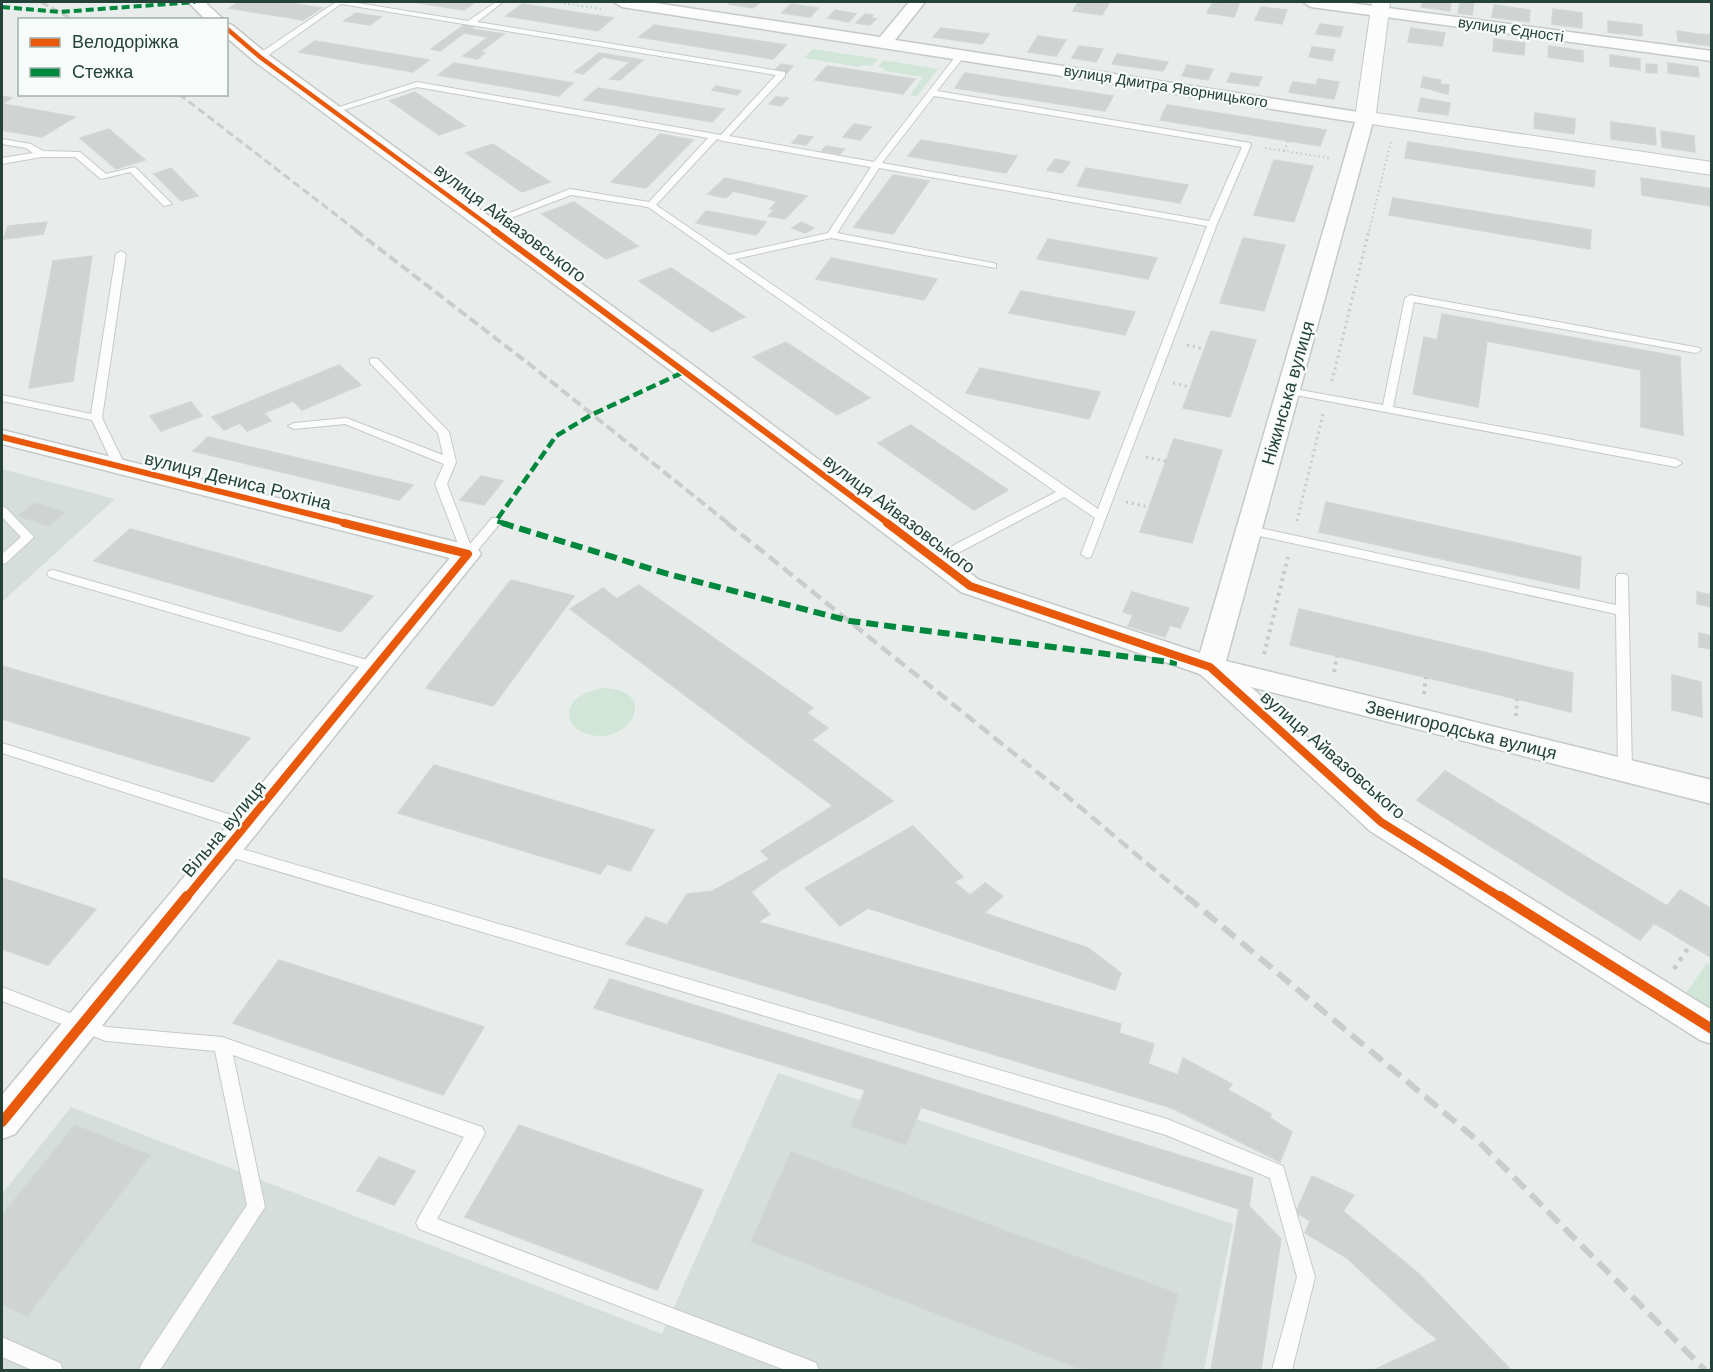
<svg xmlns="http://www.w3.org/2000/svg" width="1713" height="1372" viewBox="0 0 1713 1372" font-family="Arial,sans-serif">
<style>
.built{fill:#d6dedb}
.green{fill:#d1e6d8}
.building{fill:#cfd4d2;stroke:#d1d6d4;stroke-width:1.5}
.lines{fill:none;stroke-linecap:round;stroke-linejoin:round}
.service-casing{stroke:#c5cac8;stroke-width:2}
.minor-casing{stroke:#c5cac8;stroke-width:3}
.tertiary-casing{stroke:#c5cac8;stroke-width:2}
.path-far3{stroke:#c3ccca;stroke-width:2;stroke-dasharray:1.5 3;stroke-linecap:butt}
.path-far2{stroke:#c3ccca;stroke-width:3;stroke-dasharray:2 4;stroke-linecap:butt}
.path-far1{stroke:#c3ccca;stroke-width:4;stroke-dasharray:3 4.5;stroke-linecap:butt}
.path{stroke:#c3ccca;stroke-width:4.5;stroke-dasharray:4 6;stroke-linecap:butt}
.service{fill:#fcfcfc;fill-rule:evenodd}
.minor{fill:#fcfcfc;fill-rule:evenodd}
.tertiary{fill:#fcfcfc;fill-rule:evenodd}
.rail-far3{stroke:#c9cdcc;stroke-width:3;stroke-dasharray:8 4;stroke-linecap:butt}
.rail-far2{stroke:#c9cdcc;stroke-width:4;stroke-dasharray:10 4.5;stroke-linecap:butt}
.rail-far1{stroke:#c9cdcc;stroke-width:4.5;stroke-dasharray:12 6;stroke-linecap:butt}
.rail{stroke:#c9cdcc;stroke-width:6;stroke-dasharray:16 8;stroke-linecap:butt}
.quiet-far2{stroke:#00873e;stroke-width:4;stroke-dasharray:8 4;stroke-linecap:butt}
.quiet-far1{stroke:#00873e;stroke-width:4.5;stroke-dasharray:10 4.5;stroke-linecap:butt}
.quiet{stroke:#00873e;stroke-width:6;stroke-dasharray:12 6;stroke-linecap:butt}
.cycleway-far3-casing{stroke:#f7fbf9;stroke-width:7}
.cycleway-far2-casing{stroke:#f7fbf9;stroke-width:9}
.cycleway-far1-casing{stroke:#f7fbf9;stroke-width:11}
.cycleway-casing{stroke:#f7fbf9;stroke-width:14}
.cycleway-far3{stroke:#e8590c;stroke-width:4.5}
.cycleway-far2{stroke:#e8590c;stroke-width:6}
.cycleway-far1{stroke:#e8590c;stroke-width:8}
.cycleway{stroke:#e8590c;stroke-width:10}
.labels{text-anchor:middle;dominant-baseline:central;stroke-width:4.5;stroke-linejoin:round;paint-order:stroke}
.far-street-label{font-size:15px;fill:#24423a;stroke:#f7fbf9}
.street-label{font-size:18px;fill:#24423a;stroke:#f7fbf9}
</style>
<rect width="100%" height="100%" fill="#e8edeb"/>
<path class="built" d="M2,469L115,499L2,602Z
M778,1073L1233,1224L1204,1370H2V1194L71,1107L662,1334Z"/>
<path class="green" d="M813,49L878,59L872,66L862,65L860,67L804,58Z
M883,60L938,69L917,96L910,95L923,77L885,71L884,68L878,67Z
M603,688C665,690 626,752 582,732C576,730 572,725 570,719C565,699 588,691 603,688Z
M1707,963L1711,966V1010L1686,993Z"/>
<path class="building" d="M240,2H282L322,8L303,20L229,8Z
M412,2H475L464,10Z
M732,2H760L753,8L729,4Z
M1078,2H1100L1109,3L1102,15L1073,11Z
M1213,2H1223L1239,4L1234,17L1207,13Z
M1423,2H1451L1450,11L1421,7Z
M1460,2H1474L1472,15L1458,13Z
M522,4L613,18L598,31L506,16Z
M791,4L818,8L810,17L782,13Z
M1494,5L1530,10L1529,22L1492,17Z
M1261,7L1287,10L1282,24L1255,20Z
M1553,9L1582,13V28L1552,24Z
M835,10L856,14L849,22L828,18Z
M356,13L381,17L370,25L344,21Z
M865,14L873,15L871,18L876,19L870,25L856,23Z
M1608,21L1642,25V36L1608,32Z
M1320,24L1343,27L1340,37L1316,34Z
M464,25L473,27L471,29L504,34L480,52L485,53L477,59L463,56L488,37L464,33L440,51L431,49Z
M654,25L786,45L773,59L639,37Z
M941,28L989,34L982,44L933,37Z
M1411,28L1445,33L1442,46L1408,42Z
M1677,31L1697,34L1698,44L1678,41Z
M1697,34L1712,35V46L1698,44Z
M1038,36L1066,40L1056,56L1028,52Z
M1494,39L1525,43L1524,55L1493,51Z
M315,41L429,60L413,72L299,52Z
M1079,46L1103,49L1096,62L1072,58Z
M1549,46L1583,51V62L1548,57Z
M1312,47L1335,50L1332,61L1309,57Z
M599,53L643,60L620,80L610,79L630,62L603,57L583,74L575,72Z
M1117,54L1168,62L1163,71L1112,64Z
M1610,55L1640,59V70L1610,66Z
M454,63L573,83L559,96L438,75Z
M1668,63L1698,67L1699,77L1668,73Z
M781,64L793,66L787,73L774,71Z
M1646,64L1657,65V73L1646,72Z
M1187,65L1213,69L1208,80L1182,76Z
M827,66L915,79L903,94L815,80Z
M965,73L1113,96L1105,111L955,88Z
M1231,73L1262,77L1258,86L1227,82Z
M1423,77L1441,80L1440,84L1449,85L1448,94L1421,87Z
M1318,79L1339,82L1334,99L1312,96Z
M1293,82L1316,85L1312,96L1289,92Z
M716,86L741,91L737,95L712,90Z
M598,88L724,109L712,122L584,100Z
M415,92L465,126L439,135L390,101Z
M2,96L12,98L3,104L75,117L42,137L2,130Z
M776,97L788,98L781,106L769,104Z
M1421,98L1450,103L1448,115L1418,111Z
M1167,105L1326,130L1320,146L1160,120Z
M1535,113L1575,119L1574,134L1534,128Z
M1611,122L1655,128L1656,145L1611,139Z
M854,124L871,127L860,140L843,137Z
M109,129L145,160L116,169L80,138Z
M1661,131L1694,136L1695,152L1662,147Z
M660,134L693,140L646,188L611,182Z
M799,135L813,137L806,145L792,143Z
M921,140L1017,156L1006,173L908,156Z
M1408,142L1595,171L1594,187L1405,158Z
M493,144L550,182L522,192L466,153Z
M826,146L844,149L840,154L822,151Z
M1055,159L1070,162L1062,173L1047,170Z
M1274,160L1313,166L1294,222L1254,215Z
M171,168L198,196L181,201L154,174Z
M1086,168L1188,185L1180,203L1077,186Z
M893,175L929,181L893,234L854,227Z
M725,178L807,196L785,219L768,216L774,210L770,209L777,201L733,191L726,198L708,194Z
M1641,178L1712,189V206L1642,195Z
M1393,198L1591,230L1590,249L1389,215Z
M574,202L638,246L606,259L542,214Z
M706,211L766,222L756,235L696,223Z
M47,222L43,234L3,239L8,226Z
M801,222L814,228L805,233L792,228Z
M1243,238L1285,245L1264,311L1220,303Z
M1048,239L1157,258L1148,279L1037,259Z
M92,256L73,381L29,388L53,261Z
M831,258L937,279L924,300L816,279Z
M671,268L745,317L712,332L639,281Z
M1021,291L1135,312L1125,335L1009,313Z
M1442,314L1680,357L1683,435L1641,427V370L1487,341L1478,407L1413,394L1424,337L1437,340Z
M1211,331L1256,340L1230,417L1183,408Z
M786,342L870,398L837,415L753,357Z
M339,365L361,385L302,410L293,401L264,413L271,421L247,431L240,423L224,430L212,417Z
M980,368L1100,392L1089,419L966,393Z
M191,402L202,416L161,431L150,416Z
M911,425L1008,490L974,510L878,443Z
M208,437L413,485L399,500L193,451Z
M1174,439L1222,450L1192,543L1140,532Z
M481,476L503,481L484,505L460,500Z
M1326,502L1581,557L1579,589L1319,532Z
M34,503L65,512L49,526L18,516Z
M130,529L373,596L341,632L94,561Z
M511,580L574,596L493,706L426,688Z
M639,585L813,708L807,713L828,728L812,740L893,801L854,825L833,806L570,609L603,588L617,599Z
M1132,592L1189,608L1180,628L1170,625L1165,637L1128,626L1133,615L1123,612Z
M1697,592L1712,595V607L1697,604Z
M1299,609L1573,673L1571,712L1290,645Z
M1699,633L1712,636V649L1699,647Z
M2,666L250,738L213,782L2,719Z
M1672,675L1701,682L1702,717L1672,710Z
M434,765L654,830L630,871L607,864L600,874L398,813Z
M1445,771L1667,906L1680,890L1712,909V958L1654,923L1640,940L1417,800Z
M833,806L854,825L781,870L761,851Z
M913,826L963,877L954,882L970,895L985,883L1003,896L984,913L1088,948L1121,973L1115,990L868,908L840,926L805,888Z
M770,859L781,870L751,892L770,914L758,922L1121,1024L1119,1033L1154,1044L1148,1064L1178,1075L1183,1058L1232,1084L1228,1090L1271,1114L1270,1118L1292,1132L1280,1162L1172,1108L626,944L646,917L667,925L687,894L713,891Z
M2,878L96,909L48,965L2,949Z
M279,960L484,1027L443,1095L233,1023Z
M610,979L1253,1178L1249,1206L1281,1239L1261,1370H1211L1239,1209L921,1107L906,1145L851,1126L865,1090L594,1008Z
M75,1125L150,1155L27,1316L2,1304V1215Z
M519,1125L703,1190L657,1290L465,1217Z
M791,1152L1178,1294L1160,1370H1083L751,1242Z
M379,1157L415,1171L394,1205L357,1191Z
M1312,1176L1354,1195L1343,1211L1419,1274L1511,1370H1374L1438,1340L1415,1321L1347,1258L1305,1233L1310,1221L1296,1212Z"/>
<g class="lines">
<g class="service-casing">
<path id="service" d="M336,2H351L468,21L496,2H503L477,22L785,72V76L729,136L874,162L959,52H962L966,54L937,91L1250,143L1251,145L1217,224L1091,557L1087,558L1081,554L1095,518L1064,497L939,563H931L929,560L931,557L1056,492L648,207L571,195L490,226L482,224L570,189L649,202L708,138L417,87L337,112L330,110L417,82L721,135L776,75L341,4L263,59H257V55ZM934,96L1242,147L1209,221L882,163ZM717,139L723,141L871,167L828,233L729,255L656,205ZM879,168L1207,226L1098,509L735,259L831,238L996,268V264L993,263L837,233Z
M2,139L31,144L43,151L80,152L106,174L135,167L172,204L164,206L130,172L101,179L75,157H41L2,164V158L33,153L26,148L2,144Z
M121,251L126,254L102,418L126,467L120,471L114,467L92,420L2,401V395L91,414L116,254Z
M1410,295L1700,348L1701,350L1696,353L1414,302L1393,407L1676,459L1682,463L1676,467L1285,393V389L1289,388L1383,405L1405,298Z
M374,358L378,359L449,432L456,462L447,484L470,544L492,518H500L502,521L472,557L468,558L462,554L435,484L444,464L345,424L294,429L288,426L294,423L346,418L443,455L438,433L370,363V359Z
M2,507L6,508L34,537L6,563L2,564V554L21,537L2,517Z
M1250,526L1616,605V577L1618,574H1626L1628,577L1632,771L1630,775H1620L1618,771L1616,614L1246,533L1244,530Z
M53,570L381,664L383,667L376,672L49,577L47,574L49,571Z
M2,743L251,821L253,825L251,829L246,831L2,753Z
M225,844L1167,1119L1283,1166L1315,1277L1292,1370H1272L1297,1277L1270,1178L1166,1135L220,854L218,850L220,846Z
M2,987L106,1027L222,1037L482,1127L485,1133L482,1139L437,1219L809,1360L816,1363L819,1370H785L419,1229L416,1223L419,1217L464,1137L233,1055L265,1207L160,1370H139L142,1363L247,1205L215,1051L106,1041L2,1001Z
M2,1337L60,1363L63,1370H32L2,1357Z"/>
</g>
<g class="minor-casing">
<path id="minor" d="M188,2H205L224,20H206Z
M614,2H649L880,37L909,2H925L895,40L1371,114L1374,118L1226,661L1712,780V804L1251,687L1392,813L1712,1010V1044L1700,1040L1370,831L1200,674L961,592L678,376L254,61L226,37V23L232,25L266,53L694,366L979,580L1200,653L1355,122L622,7Z
M1303,2H1343L1712,51V61L1311,7Z
M2,430L468,545L477,548L481,554L15,1134L2,1139V1095L450,558L2,444Z"/>
</g>
<g class="tertiary-casing">
<path id="tertiary" d="M1372,2H1390L1376,113L1712,162V175L1358,122L1355,118Z"/>
</g>
<path class="path-far3" d="M555,2L602,9
M1265,148L1329,158
M1284,151L1288,141
M1369,231L1391,141"/>
<path class="path-far2" d="M1187,345L1204,349
M1332,381L1369,230
M1173,383L1190,387
M1146,457L1166,461
M1126,502L1149,507
M1297,521L1323,414"/>
<path class="path-far1" d="M1264,654L1288,557
M1334,672L1337,656
M1424,694L1426,677
M1516,716L1517,699"/>
<path class="path" d="M1674,969L1690,945"/>
<use href="#service" class="service"/>
<use href="#minor" class="minor"/>
<use href="#tertiary" class="tertiary"/>
<path class="rail-far3" d="M41,2L74,20
M179,94L357,231"/>
<path class="rail-far2" d="M355,230L533,367L729,524"/>
<path class="rail-far1" d="M727,523L1062,792L1188,898"/>
<path class="rail" d="M1186,896L1478,1141L1705,1370"/>
<path class="quiet-far2" d="M2,7L60,12L195,2"/>
<path class="quiet-far1" d="M507,524L496,521L556,436L591,415L686,371"/>
<path class="quiet" d="M502,523L668,574L850,621L1177,663"/>
<g class="cycleway-far3-casing">
<path id="cycleway-far3" d="M226,28L260,57L496,231"/>
</g>
<g class="cycleway-far2-casing">
<path id="cycleway-far2" d="M494,230L889,524
M2,437L350,524"/>
</g>
<g class="cycleway-far1-casing">
<path id="cycleway-far1" d="M887,523L970,586L1210,667L1381,822L1502,898
M186,898L468,554L344,523"/>
</g>
<g class="cycleway-casing">
<path id="cycleway" d="M1500,896L1712,1029
M2,1122L187,896"/>
</g>
<use href="#cycleway-far3" class="cycleway-far3"/>
<use href="#cycleway-far2" class="cycleway-far2"/>
<use href="#cycleway-far1" class="cycleway-far1"/>
<use href="#cycleway" class="cycleway"/>
</g>
<g class="labels">
<g class="far-street-label">
<text transform="translate(1511 29) rotate(8)">вулиця Єдності</text>
<text transform="translate(1166 86) rotate(9)">вулиця Дмитра Яворницького</text>
</g>
<g class="street-label">
<text transform="translate(510 223) rotate(37)">вулиця Айвазовського</text>
<text transform="translate(1288 393) rotate(-74)">Ніжинська вулиця</text>
<text transform="translate(238 481) rotate(14)">вулиця Дениса Рохтіна</text>
<text transform="translate(899 514) rotate(37)">вулиця Айвазовського</text>
<text transform="translate(1461 730) rotate(14)">Звенигородська вулиця</text>
<text transform="translate(1333 755) rotate(41)">вулиця Айвазовського</text>
<text transform="translate(224 829) rotate(-50)">Вільна вулиця</text>
</g>
</g>
<rect width="1713" height="1372" fill="none" stroke="#24423a" stroke-width="6"/>
<rect x="18" y="18" width="210" height="78" fill="#f7fbf9" stroke="#a3b1ad" stroke-width="1.5"/>
<rect x="30" y="38" width="30" height="9" fill="#e8590c" stroke="#a3b1ad" stroke-width="1.5"/>
<text x="72" y="48" font-size="18" fill="#24423a">Велодоріжка</text>
<rect x="30" y="68" width="30" height="9" fill="#00873e" stroke="#a3b1ad" stroke-width="1.5"/>
<text x="72" y="78" font-size="18" fill="#24423a">Стежка</text>
</svg>
